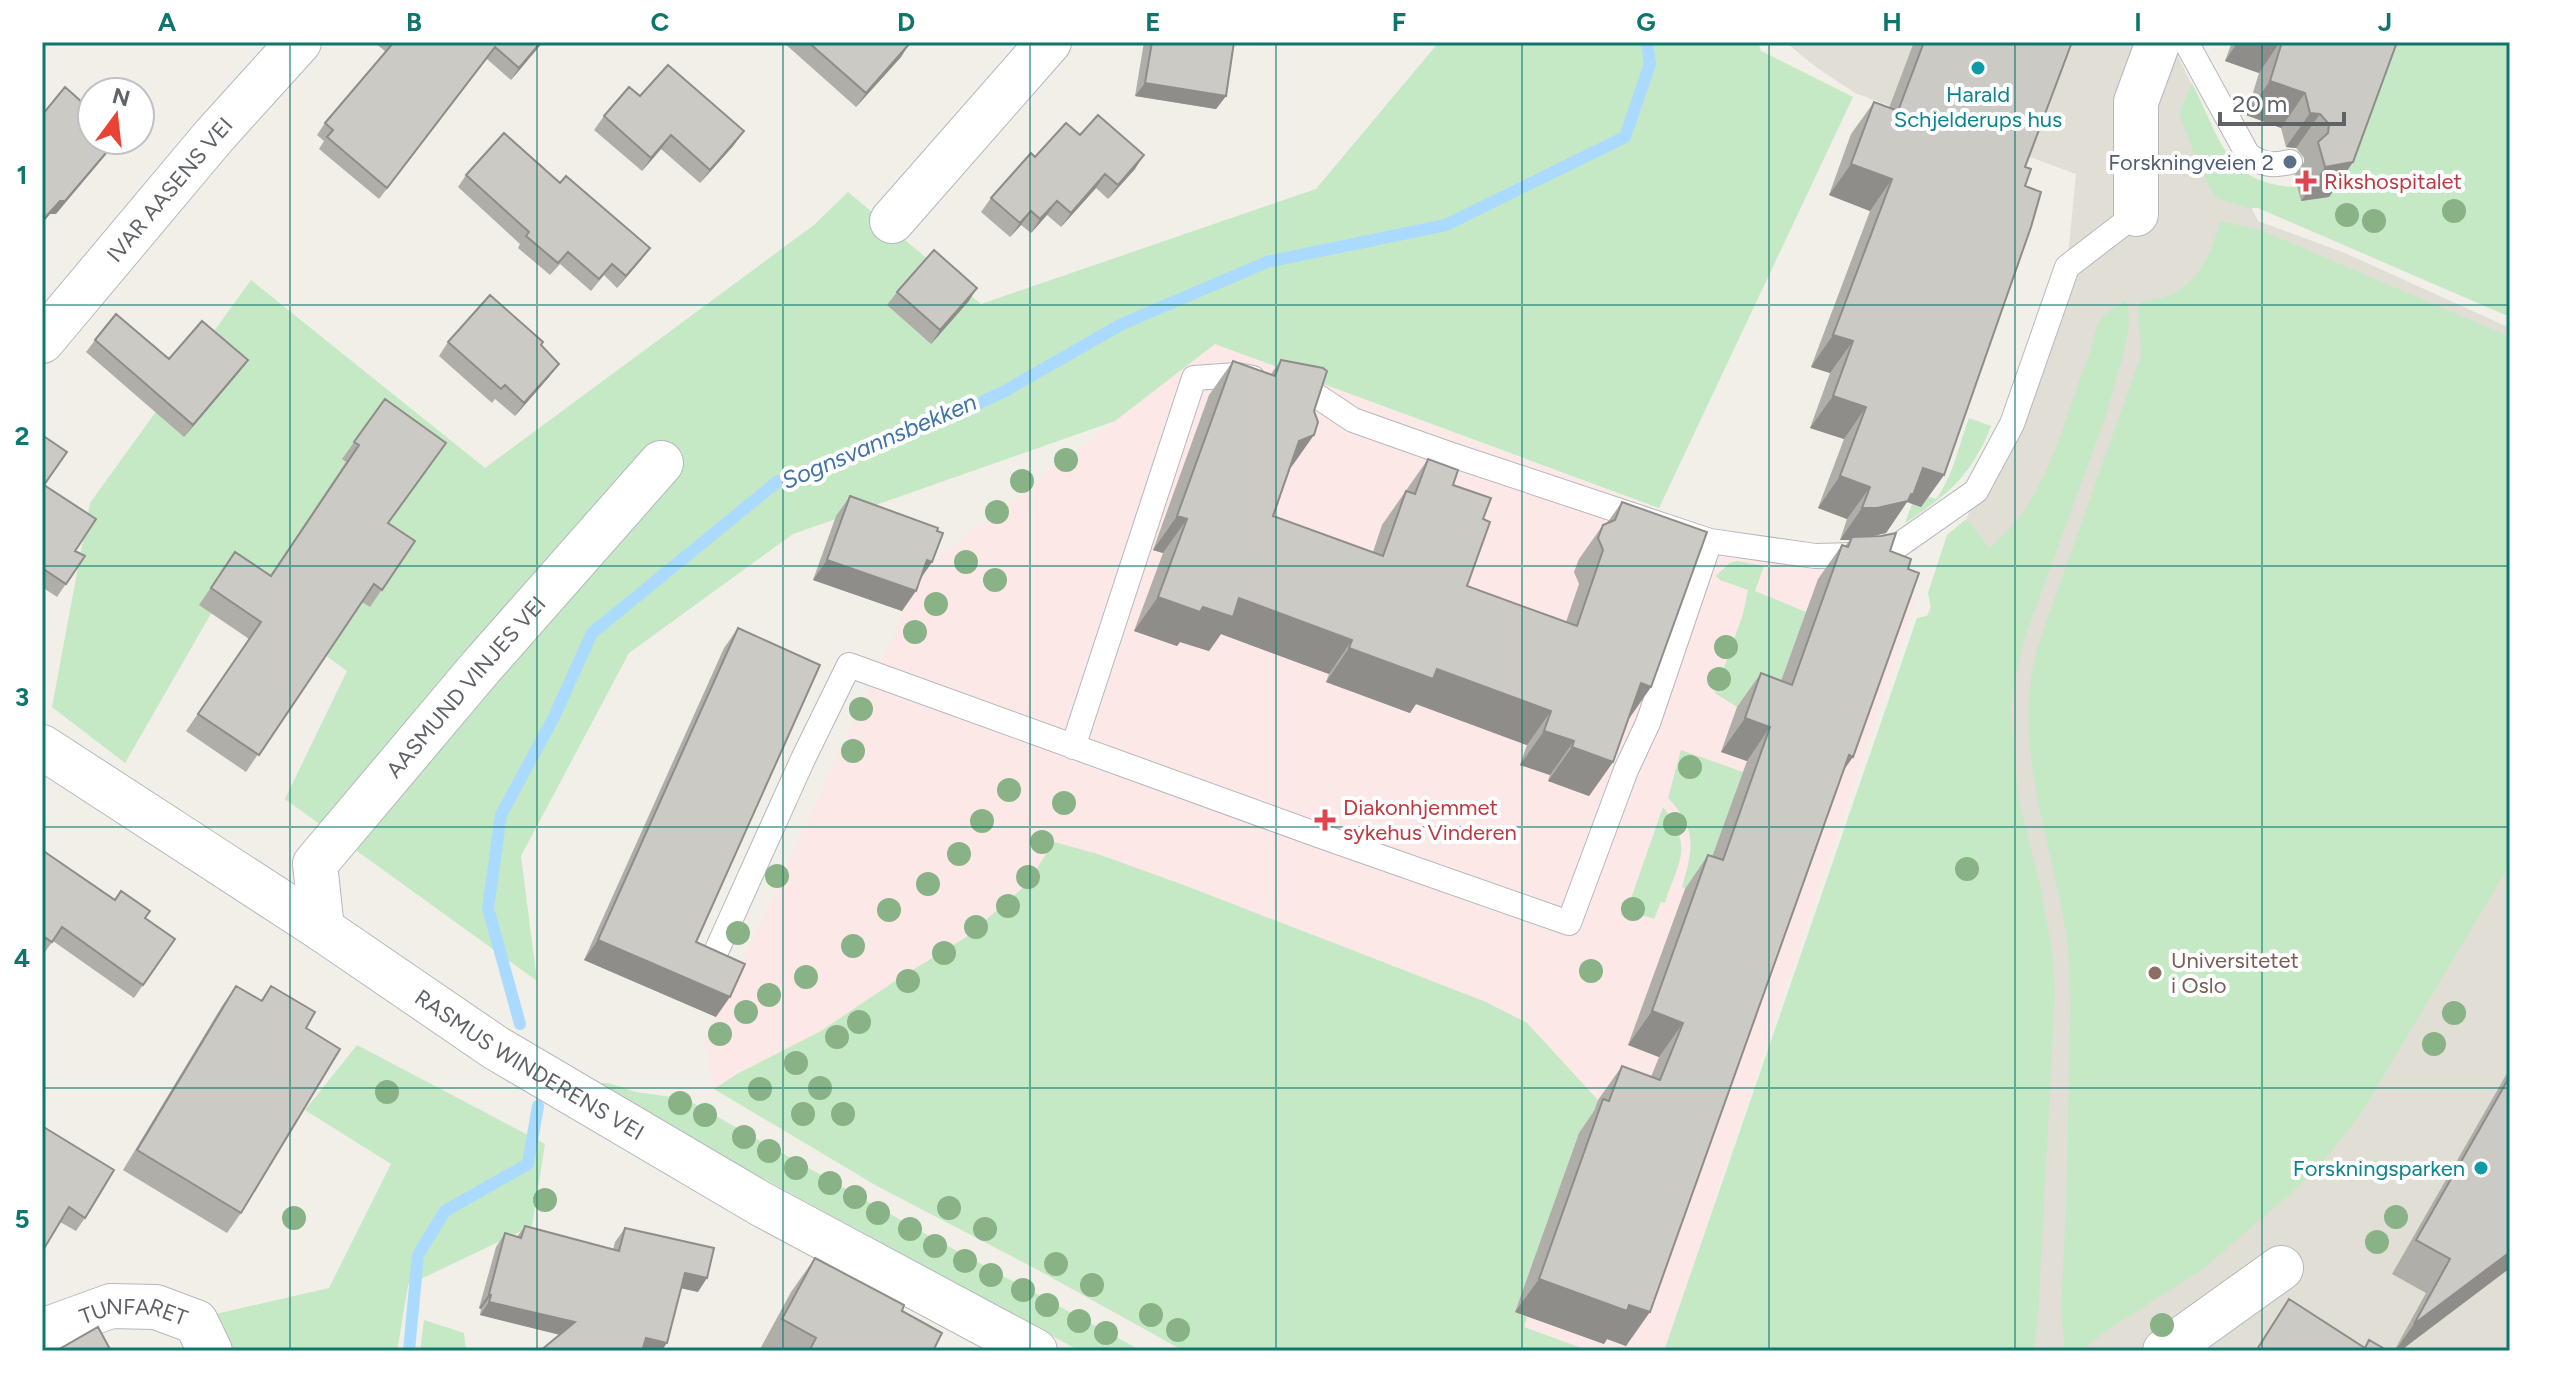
<svg xmlns="http://www.w3.org/2000/svg" width="2552" height="1393" viewBox="0 0 2552 1393" font-family="Figtree,sans-serif">
<style>
.education{fill:#e1ded6}
.medical{fill:#fce8e6}
.green{fill:#c5e8c5}
.lines{fill:none;stroke-linecap:round;stroke-linejoin:round}
.stream{stroke:#aadaff;stroke-width:12}
.lane-casing{stroke:#b5b8bc;stroke-width:26}
.street-casing{stroke:#b5b8bc;stroke-width:46}
.lane{stroke:#fff;stroke-width:24}
.street{stroke:#fff;stroke-width:44}
.tree{fill:#89b387}
.wall{fill:#afaea9}
.shaded-wall{fill:#8f8d8a}
.building{fill:#cccac5;stroke:#8f8d8a;stroke-width:2}
.grid{fill:none;stroke:#0f766e;stroke-width:2;stroke-opacity:0.55}
.culture-dot{fill:#0f9aa8;stroke:#fff;stroke-width:3}
.service-dot{fill:#5c6f8a;stroke:#fff;stroke-width:3}
.health-dot{fill:#e0444e;stroke:#fff;stroke-width:3}
.education-dot{fill:#8d6e63;stroke:#fff;stroke-width:3}
.labels{text-anchor:middle;dominant-baseline:central;stroke-width:8;stroke-linejoin:round;paint-order:stroke}
.culture-label{font-size:22px;fill:#0d838f;stroke:#fff}
.service-label{font-size:22px;fill:#4e5e75;stroke:#fff;text-anchor:end}
.health-label{font-size:22px;fill:#be3a42;stroke:#fff;text-anchor:start}
.street-label{font-size:22px;fill:#5f6368;stroke:#fff}
.education-label{font-size:22px;fill:#785e54;stroke:#fff;text-anchor:start}
.water-label{font-size:24px;font-style:italic;fill:#4174aa;stroke:#fff}
.neatline{fill:none;stroke:#0f766e;stroke-width:3}
.grid-label{font-size:26px;text-anchor:middle;font-weight:bold;fill:#0f766e}
</style>
<rect width="100%" height="100%" fill="#f1efe8"/>
<path class="education" d="M1785,42H2171L2258,221L2345,253L2510,328V1351H1665L1935,594L1952,563L1976,491L2067,267L2076,174L1855,93L1816,67Z"/>
<path class="medical" d="M1215,344L1718,532L1916,599L1664,1351H1184L1036,1269L877,1186L714,1089L705,1042L924,569Z"/>
<path class="green" d="M1439,42H1758L1761,51L1853,97L1659,508L1215,344L1115,421L793,534L629,653L521,856L537,981L285,799L347,671L228,584L125,763L52,707L90,503L251,280L485,468L814,225L848,192L981,304L1316,189Z
M2385,42H2510V317L2258,208H2248L2216,198L2199,166L2179,114L2192,83C2220,138 2226,185 2297,187L2301,201L2329,197L2336,170Z
M2220,221L2263,231L2510,337V864L2362,1112L2332,1151L2297,1188L2204,1268L2103,1333L2082,1351H2065C2059,1310 2063,1271 2065,1230C2067,1177 2068,1125 2069,1072C2070,1023 2073,975 2065,927C2049,832 2009,737 2040,640L2141,355C2142,339 2136,320 2139,304C2149,299 2161,299 2171,295C2200,281 2213,250 2220,221Z
M2125,300C2138,325 2113,383 2108,410L2025,637L2015,679L2011,708L2018,796L2041,889L2053,959L2055,993L2038,1319L2034,1351H1664L1917,618L1930,615L1932,612L1928,593L1947,535L1965,520L1968,521L1989,548C2048,501 2061,427 2087,360C2092,349 2095,329 2101,319C2106,312 2118,306 2125,300Z
M1969,418L1991,426C1972,475 1948,495 1905,523L1912,504L1926,496L1936,499C1953,477 1959,444 1969,418Z
M1737,561L1764,566L1755,591L1806,612L1763,732L1757,715L1737,707L1715,693L1743,614L1748,590L1720,580L1716,576L1729,563Z
M1681,750L1743,772L1699,894L1682,887C1693,850 1698,829 1668,798Z
M1663,807C1695,848 1678,861 1665,903L1661,902L1654,919L1627,910Z
M1054,842L1098,854L1189,887L1486,1002L1527,1023L1598,1100L1585,1135L1579,1133L1515,1312L1527,1317L1524,1327L1590,1351H1184L1036,1269L877,1186L714,1089L737,1074L821,1031L892,983L966,937L1026,885Z
M357,1045L545,1144L532,1226L408,1285L397,1351H220L203,1317L329,1288L391,1164L305,1110Z
M602,1083H608L636,1092L686,1099L931,1237L1142,1351H1080L665,1125L604,1087Z
M424,1320L464,1333L466,1351H420Z"/>
<g class="lines">
<path class="stream" d="M520,1024L488,908L501,815L554,717L592,633L777,482L932,425L1005,391L1122,324L1267,262L1446,225L1625,137L1650,64L1647,42
M409,1351L418,1255L445,1211L528,1164L538,1106"/>
<g class="lane-casing">
<path id="lane" d="M2186,42L2248,155C2263,165 2272,166 2290,162
M1289,385L1305,388L1353,420L1449,454L1710,541L1815,556L1857,555L1899,545L1976,491L2012,424L2067,267L2136,214
M1073,747L1194,378L1237,375L1253,378
M715,954L803,759L849,665L1318,835L1569,923L1626,770L1648,723L1710,541"/>
</g>
<g class="street-casing">
<g id="street">
<path d="M2136,214V102L2158,42"/>
<path d="M892,221L1049,42"/>
<path id="s1" d="M42,341L214,136L299,42"/>
<path id="s2" d="M42,747L322,929L496,1048L761,1204L1035,1351"/>
<path id="s3" d="M322,929L315,864L481,667L661,463"/>
<path id="s4" d="M42,1331L111,1306L156,1307L196,1322L210,1351"/>
<path d="M2165,1351L2281,1268"/>
</g>
</g>
<use href="#lane" class="lane"/>
<use href="#street" class="street"/>
</g>
<g class="tree">
<circle cx="2454" cy="211" r="12"/>
<circle cx="2347" cy="215" r="12"/>
<circle cx="2374" cy="221" r="12"/>
<circle cx="1066" cy="460" r="12"/>
<circle cx="1022" cy="481" r="12"/>
<circle cx="997" cy="512" r="12"/>
<circle cx="966" cy="562" r="12"/>
<circle cx="995" cy="580" r="12"/>
<circle cx="936" cy="604" r="12"/>
<circle cx="915" cy="632" r="12"/>
<circle cx="1726" cy="647" r="12"/>
<circle cx="1719" cy="679" r="12"/>
<circle cx="861" cy="709" r="12"/>
<circle cx="853" cy="751" r="12"/>
<circle cx="1690" cy="767" r="12"/>
<circle cx="1009" cy="790" r="12"/>
<circle cx="1064" cy="803" r="12"/>
<circle cx="982" cy="821" r="12"/>
<circle cx="1675" cy="824" r="12"/>
<circle cx="1042" cy="842" r="12"/>
<circle cx="959" cy="854" r="12"/>
<circle cx="1967" cy="869" r="12"/>
<circle cx="777" cy="876" r="12"/>
<circle cx="1028" cy="877" r="12"/>
<circle cx="928" cy="884" r="12"/>
<circle cx="1008" cy="906" r="12"/>
<circle cx="1633" cy="909" r="12"/>
<circle cx="889" cy="910" r="12"/>
<circle cx="976" cy="927" r="12"/>
<circle cx="738" cy="933" r="12"/>
<circle cx="853" cy="946" r="12"/>
<circle cx="944" cy="953" r="12"/>
<circle cx="1591" cy="971" r="12"/>
<circle cx="806" cy="977" r="12"/>
<circle cx="908" cy="981" r="12"/>
<circle cx="769" cy="995" r="12"/>
<circle cx="746" cy="1012" r="12"/>
<circle cx="2454" cy="1013" r="12"/>
<circle cx="859" cy="1022" r="12"/>
<circle cx="720" cy="1034" r="12"/>
<circle cx="837" cy="1037" r="12"/>
<circle cx="2434" cy="1044" r="12"/>
<circle cx="796" cy="1063" r="12"/>
<circle cx="820" cy="1088" r="12"/>
<circle cx="760" cy="1089" r="12"/>
<circle cx="387" cy="1092" r="12"/>
<circle cx="680" cy="1103" r="12"/>
<circle cx="803" cy="1114" r="12"/>
<circle cx="843" cy="1114" r="12"/>
<circle cx="705" cy="1115" r="12"/>
<circle cx="744" cy="1137" r="12"/>
<circle cx="769" cy="1151" r="12"/>
<circle cx="796" cy="1168" r="12"/>
<circle cx="830" cy="1183" r="12"/>
<circle cx="855" cy="1197" r="12"/>
<circle cx="545" cy="1200" r="12"/>
<circle cx="949" cy="1208" r="12"/>
<circle cx="878" cy="1213" r="12"/>
<circle cx="2396" cy="1217" r="12"/>
<circle cx="294" cy="1218" r="12"/>
<circle cx="910" cy="1229" r="12"/>
<circle cx="985" cy="1229" r="12"/>
<circle cx="2377" cy="1242" r="12"/>
<circle cx="935" cy="1246" r="12"/>
<circle cx="965" cy="1261" r="12"/>
<circle cx="1056" cy="1264" r="12"/>
<circle cx="991" cy="1275" r="12"/>
<circle cx="1092" cy="1285" r="12"/>
<circle cx="1023" cy="1290" r="12"/>
<circle cx="1047" cy="1305" r="12"/>
<circle cx="1151" cy="1315" r="12"/>
<circle cx="1079" cy="1321" r="12"/>
<circle cx="2162" cy="1325" r="12"/>
<circle cx="1178" cy="1330" r="12"/>
<circle cx="1106" cy="1333" r="12"/>
</g>
<path class="wall" d="M374,42H543L511,80L487,59L379,199L319,149L324,141L317,135L325,123L386,52Z
M783,42H909L901,57L856,107Z
M1144,42H1234L1226,96L1216,109L1135,96Z
M1914,42H2072L2025,167V186L1944,475L1921,507L1907,502L1886,533L1871,536L1890,551L1843,770L1626,1346L1607,1339L1604,1344L1515,1312L1579,1133L1594,1111L1598,1100L1622,1066L1651,1077L1659,1057L1628,1045L1685,889L1708,855L1712,857L1747,761L1721,752L1737,707L1761,673L1781,681L1818,579L1842,545L1845,546L1850,540H1840L1847,519L1818,508L1844,439L1810,428L1830,373L1811,367L1870,211L1829,195L1851,134L1874,102L1889,108Z
M2232,42H2397L2353,162L2329,197L2301,201L2294,176L2304,162V158L2296,148L2286,147L2281,128L2246,115L2259,73L2225,61Z
M640,96L734,145L700,183L661,149L642,171L594,130L604,116Z
M1080,135L1135,169L1108,199L1096,188L1061,227L1047,215L1031,233L1021,225L1010,237L981,212L991,198L1035,157Z
M466,175L641,260L617,288L604,275L591,291L560,264L550,275L518,248L520,244L458,187Z
M977,288L968,302L931,344L887,305L897,292Z
M95,340L169,359L248,360L239,372L184,437L86,352Z
M448,342L541,346L559,364L549,377L515,416L495,399L492,403L439,356Z
M1281,360L1290,470L1273,516L1373,552L1382,525L1428,459L1483,519L1467,586L1566,622L1579,584L1574,572L1579,559L1603,525L1607,523L1622,502L1651,687L1629,719L1613,762L1589,796L1548,781L1550,775L1520,765L1527,745L1416,704L1410,713L1326,682L1329,674L1221,634L1209,651L1180,642L1177,646L1134,631L1163,553L1153,550L1209,395L1233,361L1271,374Z
M385,399L388,523L415,541L370,607L362,602L246,772L186,731L249,639L199,605L235,552L270,576L346,462L342,459Z
M42,435L44,485L75,551L85,556L57,597L42,587Z
M850,496L932,562L920,580L902,611L813,580L836,516Z
M738,628L696,942L716,1017L584,960L724,648Z
M42,850L115,900L145,918L175,939L134,998L53,941L42,956Z
M236,986L261,1000L271,986L306,1028L241,1213L227,1233L123,1170L222,1006Z
M2510,1068V1268L2400,1351H2394L2426,1293L2392,1274Z
M42,1126L85,1218L76,1231L60,1222Z
M525,1226L613,1250L615,1242L625,1228L698,1292L681,1288L667,1343L661,1351H540L560,1335L480,1315L481,1309L479,1308L496,1247L505,1233L517,1237Z
M815,1258L902,1311L933,1351H759L791,1292Z"/>
<path class="shaded-wall" d="M541,42H543L511,80L519,68Z
M2238,42H2280L2259,73L2225,61Z
M910,43L901,57L856,107L866,93Z
M2270,81L2305,93L2281,128L2246,115Z
M1145,83L1226,96L1216,109L1135,96Z
M2310,113L2320,114L2296,148L2286,147Z
M744,131L734,145L700,183L710,170Z
M671,135L661,149L642,171L651,158Z
M118,140L56,214H50L42,224V221L60,201Z
M1144,155L1135,169L1108,199L1118,185Z
M2353,162L2329,197L2301,201L2325,167Z
M1851,164L1892,179L1870,211L1829,195Z
M1105,174L1096,188L1061,227L1071,213Z
M1057,201L1047,215L1031,233L1040,219Z
M1031,211L1021,225L1010,237L1020,223Z
M650,248L641,260L617,288L626,276Z
M977,288L968,302L931,344L940,330Z
M1833,335L1853,341L1830,373L1811,367Z
M248,360L239,372L184,437L193,425Z
M559,364L549,377L515,416L524,403Z
M1833,396L1866,407L1844,439L1810,428Z
M1314,435L1290,469L1299,441Z
M1923,468L1944,475L1921,507L1907,502L1886,533L1855,540L1852,537L1850,540H1840L1862,508Z
M1840,476L1870,487L1847,519L1818,508Z
M1177,516L1187,519L1163,553L1153,550Z
M827,560L916,591L902,611L813,580Z
M927,560L932,562L918,582Z
M1158,597L1203,607L1239,598L1352,640L1329,674L1221,634L1209,651L1180,642L1177,646L1134,631Z
M1349,648L1437,669L1551,711L1527,745L1416,704L1410,713L1326,682Z
M1641,683L1651,687L1627,721Z
M1745,718L1770,727L1747,761L1721,752Z
M1544,731L1574,741L1550,775L1520,765Z
M1572,747L1613,762L1589,796L1548,781Z
M1849,755L1853,757L1829,791Z
M598,940L730,997L716,1017L584,960Z
M1652,1011L1683,1023L1659,1057L1628,1045Z
M2510,1252V1268L2400,1351H2395L2414,1324Z
M685,1273L707,1278L698,1292L676,1287Z
M1539,1279L1629,1305L1650,1312L1626,1346L1607,1339L1604,1344L1515,1312Z
M489,1294L491,1295L481,1309L479,1308Z
M489,1302L575,1322L565,1336L480,1315Z
M646,1338L667,1343L661,1351H636Z"/>
<path class="building" d="M394,42H541L519,68L495,47L387,188L327,137L333,130L325,123Z
M808,42H909L910,43L866,93Z
M1152,42H1234L1226,96L1145,83Z
M1924,42H2072L2025,167L2031,169L2025,186L2041,192L2031,227L1944,475L1923,468L1913,495L1911,494L1908,501L1877,508H1862L1870,487L1840,476L1866,407L1833,396L1853,341L1833,335L1892,179L1851,164L1874,102L1898,111Z
M2282,42H2397L2353,162L2325,167L2318,142L2328,133L2329,124L2320,114L2310,113L2305,93L2270,81Z
M668,65L744,131L710,170L671,135L651,158L604,116L629,87L640,96Z
M65,87L92,111V140H117L65,201H60L42,221V115Z
M1098,115L1144,155L1118,185L1105,174L1071,213L1057,201L1040,219L1031,211L1020,223L991,198L1031,153L1035,157L1066,123L1080,135Z
M504,133L560,183L566,176L650,248L626,276L612,264L599,279L568,252L558,263L526,236L529,232L466,175Z
M934,250L977,288L940,330L897,292Z
M490,295L543,342L541,345L559,364L524,403L505,385L501,389L448,342Z
M116,314L169,359L202,321L248,360L193,425L95,340Z
M1281,360L1323,368L1327,371L1314,411L1318,422L1314,435L1299,441L1273,516L1383,556L1406,491L1415,494L1428,459L1458,470L1453,485L1491,498L1483,519L1490,522L1467,586L1577,626L1603,550L1598,538L1603,525L1615,520L1622,502L1707,532L1651,687L1641,683L1613,762L1572,747L1574,741L1544,731L1551,711L1437,669L1433,679L1349,648L1352,640L1239,598L1233,617L1203,607L1200,612L1158,597L1187,519L1177,516L1233,361L1275,376Z
M385,399L446,443L388,523L415,541L382,590L374,584L259,755L198,714L261,622L211,588L235,552L271,576L359,445L354,442Z
M42,435L67,452L44,485L96,519L75,551L85,556L66,584L42,568Z
M850,496L938,528L937,531L943,533L932,562L927,560L916,591L827,560Z
M1896,533L1890,551L1911,559L1908,569L1919,573L1853,757L1849,755L1650,1312L1629,1305L1627,1311L1539,1279L1603,1099L1609,1101L1622,1066L1660,1080L1683,1023L1652,1011L1708,855L1723,860L1770,727L1745,718L1761,673L1792,685L1842,545L1848,547L1852,537L1881,536Z
M738,628L820,665L696,942L745,964L730,997L598,940Z
M42,850L115,900L121,891L150,911L145,918L175,939L143,985L62,927L52,942L46,938L42,944Z
M236,986L262,1001L271,986L315,1012L306,1028L340,1049L241,1213L137,1150Z
M2510,1076V1252L2414,1324L2450,1259L2416,1240Z
M42,1126L114,1170L85,1218L69,1207L42,1252Z
M525,1226L619,1251L625,1228L714,1248L707,1278L685,1273L667,1343L646,1338L642,1351H540L575,1322L489,1302L491,1295L489,1294L505,1233L521,1238Z
M815,1258L904,1305L902,1311L942,1333L933,1351H809L816,1338L782,1319Z
M2289,1299L2365,1348L2369,1340L2388,1351H2256Z
M98,1327L111,1351H56Z"/>
<path class="grid" d="M290,42V1351M537,42V1351M783,42V1351M1030,42V1351M1276,42V1351M1522,42V1351M1769,42V1351M2015,42V1351M2262,42V1351M42,305H2510M42,566H2510M42,827H2510M42,1088H2510"/>
<g class="culture-dot">
<circle cx="1978" cy="68" r="8"/>
<circle cx="2481" cy="1168" r="8"/>
</g>
<circle class="service-dot" cx="2290" cy="162" r="8"/>
<g class="health-dot">
<path d="M2302 169h8v8h8v8h-8v8h-8v-8h-8v-8h8z"/>
<path d="M1321 808h8v8h8v8h-8v8h-8v-8h-8v-8h8z"/>
</g>
<circle class="education-dot" cx="2155" cy="973" r="8"/>
<g class="labels">
<g class="culture-label">
<text x="1978" y="94">Harald<tspan x="1978" dy="25">Schjelderups hus</tspan></text>
<text x="2465" y="1168" text-anchor="end">Forskningsparken</text>
</g>
<g class="service-label">
<text x="2274" y="162">Forskningveien 2</text>
</g>
<g class="health-label">
<text x="2324" y="181">Rikshospitalet</text>
<text x="1343" y="807">Diakonhjemmet<tspan x="1343" dy="25">sykehus Vinderen</tspan></text>
</g>
<g class="street-label">
<text stroke="none"><textPath href="#s1" startOffset="198">IVAR AASENS VEI</textPath></text>
<text stroke="none"><textPath href="#s3" startOffset="298">AASMUND VINJES VEI</textPath></text>
<text stroke="none"><textPath href="#s2" startOffset="582">RASMUS WINDERENS VEI</textPath></text>
<text stroke="none"><textPath href="#s4" startOffset="96">TUNFARET</textPath></text>
</g>
<g class="education-label">
<text x="2171" y="960">Universitetet<tspan x="2171" dy="25">i Oslo</tspan></text>
</g>
<g class="water-label">
<text transform="translate(879 441) rotate(-23)">Sognsvannsbekken</text>
</g>
</g>
<rect width="2552" height="1393" fill="none" stroke="#ffffff" stroke-width="88"/>
<g transform="translate(116 116) rotate(15)"><circle r="38" fill="#ffffff" stroke="#bfc1c3" stroke-width="2"/>
<path d="M0-6L14 30L0 20L-14 30Z" fill="#ea4335"/>
<text y="-12" font-size="22" font-weight="bold" text-anchor="middle" fill="#5f6368">N</text>
</g>
<path d="M2220 112v12h124v-12" fill="none" stroke="#5f6368" stroke-width="4"/>
<text x="2232" y="112" font-size="24" fill="#5f6368" stroke="#ffffff" stroke-width="6" paint-order="stroke">20 m</text>
<rect x="44" y="44" width="2464" height="1305" class="neatline"/>
<g class="grid-label">
<text x="167" y="31">A</text>
<text x="414" y="31">B</text>
<text x="660" y="31">C</text>
<text x="906" y="31">D</text>
<text x="1153" y="31">E</text>
<text x="1399" y="31">F</text>
<text x="1646" y="31">G</text>
<text x="1892" y="31">H</text>
<text x="2138" y="31">I</text>
<text x="2385" y="31">J</text>
<text x="22" y="184">1</text>
<text x="22" y="445">2</text>
<text x="22" y="706">3</text>
<text x="22" y="967">4</text>
<text x="22" y="1228">5</text>
</g>
</svg>
